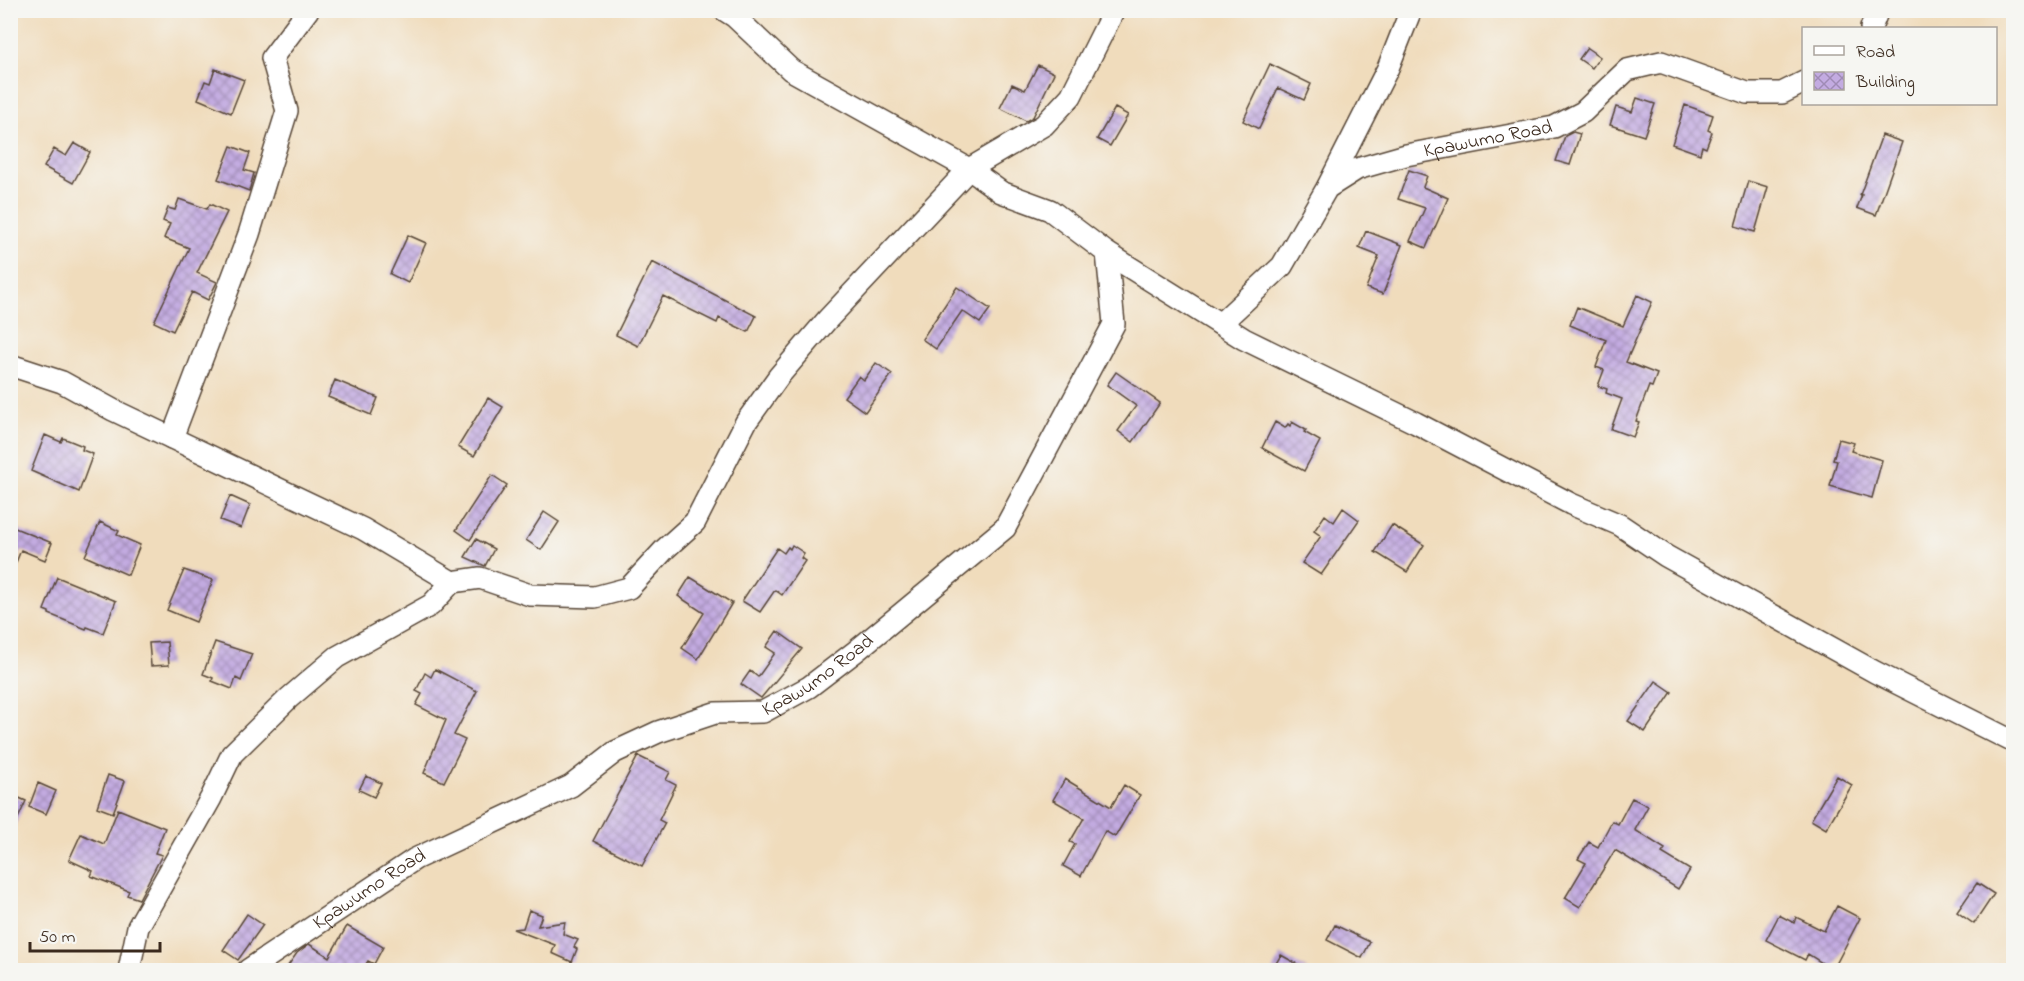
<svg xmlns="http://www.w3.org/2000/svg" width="2024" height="981" viewBox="0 0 2024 981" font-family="'Indie Flower',sans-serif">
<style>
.building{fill:url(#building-cross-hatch)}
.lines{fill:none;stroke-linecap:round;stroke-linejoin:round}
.minor-casing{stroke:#564536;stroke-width:24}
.minor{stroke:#fff;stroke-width:21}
.labels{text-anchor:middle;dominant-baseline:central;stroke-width:4.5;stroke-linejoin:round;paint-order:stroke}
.street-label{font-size:20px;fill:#3b2a1e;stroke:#f6f6f2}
</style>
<defs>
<pattern id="building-cross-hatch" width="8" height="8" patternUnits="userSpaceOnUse" patternTransform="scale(1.5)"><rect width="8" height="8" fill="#c3abe1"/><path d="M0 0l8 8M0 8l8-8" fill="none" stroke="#a08bb6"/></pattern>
</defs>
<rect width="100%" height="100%" fill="#f6f6f2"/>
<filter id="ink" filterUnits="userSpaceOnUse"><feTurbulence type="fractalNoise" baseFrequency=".0167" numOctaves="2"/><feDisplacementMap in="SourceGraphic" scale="12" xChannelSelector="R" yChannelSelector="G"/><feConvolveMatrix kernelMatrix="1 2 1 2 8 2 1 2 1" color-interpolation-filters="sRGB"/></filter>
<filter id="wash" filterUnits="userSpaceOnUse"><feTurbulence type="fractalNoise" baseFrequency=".008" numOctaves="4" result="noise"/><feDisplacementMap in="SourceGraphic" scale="24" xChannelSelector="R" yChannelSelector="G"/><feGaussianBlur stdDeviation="1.35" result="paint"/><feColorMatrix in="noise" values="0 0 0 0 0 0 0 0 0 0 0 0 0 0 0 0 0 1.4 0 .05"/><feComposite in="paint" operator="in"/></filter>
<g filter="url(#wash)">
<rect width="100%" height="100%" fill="#f0dcbc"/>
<g id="blocks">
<path class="building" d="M1587,48L1600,57L1592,68L1579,59Z
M1270,64L1311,84L1304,100L1278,88L1259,129L1243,121Z
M1038,65L1054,73L1033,117L1026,121L1000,108L1012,84L1025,90Z
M215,69L244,80L231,113L198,99L205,81L210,83Z
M1637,98L1655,104L1644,136L1610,125L1616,107L1632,112Z
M1685,105L1713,115L1708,130L1712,132L1706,148L1702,146L1700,154L1672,144Z
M1115,108L1128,115L1110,146L1097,139Z
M1573,132L1580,134L1570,165L1556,161L1565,136Z
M1882,135L1902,142L1876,215L1857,208L1862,195H1860Z
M74,143L90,152L73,183L44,167L54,149L66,156Z
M231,146L250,153L244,170L254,173L249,191L218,179Z
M1409,170L1427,176L1423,187L1448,198L1426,248L1410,241L1425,208L1398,199Z
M1748,181L1768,187L1755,232L1735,226Z
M179,199L207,209L210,204L227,212L197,273L217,282L208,300L192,292L173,331L154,322L189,248L164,238L170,224L163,221L168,208L175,210Z
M1366,231L1402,245L1383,294L1366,288L1379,256L1359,248Z
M408,235L426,243L408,283L390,274Z
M652,262L756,316L748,332L719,318L717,323L663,296L638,346L616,335Z
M957,287L990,309L980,323L962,311L936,349L922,339Z
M1637,295L1652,302L1626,362L1657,374L1652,387L1649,386L1636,421L1639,422L1633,437L1611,429L1622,399L1606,393L1607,389L1598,386L1604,370L1596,367L1606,340L1570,325L1577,307L1623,326Z
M876,363L892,374L865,412L844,397L859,376L864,380Z
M1116,372L1160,403L1133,442L1118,431L1136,406L1107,385Z
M335,380L378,398L371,415L328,397Z
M488,398L503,407L474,456L458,447Z
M1275,422L1285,428L1288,424L1290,426L1292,422L1306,430L1304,432L1320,441L1304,471L1262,448Z
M45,435L61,442L63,438L83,446L82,450L93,454L79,492L31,471Z
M1839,439L1854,443L1851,451L1882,460L1872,498L1830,486L1837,461L1833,460Z
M492,475L507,485L470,540L456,530Z
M230,496L250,505L241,528L220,520Z
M1343,508L1359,520L1321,575L1302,563L1321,536L1314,531L1325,515L1334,522Z
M544,512L559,522L541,550L526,540Z
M100,522L119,531L117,535L140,545L128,575L85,556Z
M1392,525L1424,545L1407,572L1375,552Z
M10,526L52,543L45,560L21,550L11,575Z
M476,539L494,549L485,566L465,557Z
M792,545L804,553L801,558L805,561L782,595L775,590L760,612L742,601L777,548L784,553L788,547L790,549Z
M184,570L213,580L196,622L167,610Z
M57,577L116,601L103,633L87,627L86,629L49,614V612L44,610Z
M690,577L732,603L698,659L682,648L704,613L678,596Z
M777,631L802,649L761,698L741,684L750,671L758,677L775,653L766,647Z
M167,642L169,665L151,666L149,643Z
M215,642L252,654L241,681L236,678L232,689L212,681L213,678L203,674Z
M435,669L477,691L454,735L465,740L444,782L424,773L446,720L416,705L422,694L416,691L425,673L431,677Z
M1656,681L1672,692L1645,732L1628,721Z
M638,756L670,772L666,780L676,785L659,820L665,823L642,866L593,841Z
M108,775L125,781L113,813L97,807Z
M366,776L381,783L374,797L359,790Z
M1837,776L1852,785L1826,829L1811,820Z
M1065,779L1111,807L1124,785L1140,795L1115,837L1105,831L1081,876L1063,866L1075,844L1070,842L1084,818L1053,800Z
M38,783L56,791L46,814L29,807Z
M10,794L26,801L10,836Z
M1632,798L1648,806L1635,830L1665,849L1662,853L1690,870L1678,889L1615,850L1580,907L1565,898L1586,863L1578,859L1589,842L1598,847L1612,821L1618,824Z
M118,809L165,828L155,853L162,855L139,899L127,895L129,891L91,876L93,871L69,860L81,834L104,844Z
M1977,883L1994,894L1974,924L1957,912Z
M1837,906L1860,918L1833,970L1808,954L1805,960L1766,940L1779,915L1794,923L1796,917L1824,931Z
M529,910L542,915L538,926L565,922L563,934L578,940L574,947L577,949L572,962L552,953L555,945L513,929L523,928Z
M247,914L263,925L238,960L223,950Z
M1335,925L1370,942L1362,958L1327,940Z
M347,926L383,947L374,964L368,961L362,970H285L297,953L309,944L329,957Z
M1281,955L1308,970H1272Z"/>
</g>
</g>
<g filter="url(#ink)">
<use href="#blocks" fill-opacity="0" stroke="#564536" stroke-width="1.5"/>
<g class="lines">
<g class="minor-casing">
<g id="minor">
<path d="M724,10L735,17L791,70L969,169L1001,192L1050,210L1107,253L1244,339L1416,423L1571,504L1620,525L1666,556L1875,672L2014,742"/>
<path d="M1871,28L1878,10"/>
<path d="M1328,186L1388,68L1411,10"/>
<path id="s1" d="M1220,324L1282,266L1327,188L1357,169L1406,155L1554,127L1583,112L1627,70L1661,62L1747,93H1782L1804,82"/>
<path d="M10,365L62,382L113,410L363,529L452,582"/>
<path d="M172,438L249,234L287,111L272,58L308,10"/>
<path d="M129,970L138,927L211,798L232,754L289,698L337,657L431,605L452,582L480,578L530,595L595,597L629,588L665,549L695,522L746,422L779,376L827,320L969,169L1044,125L1071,96L1114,10"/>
<path id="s2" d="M248,970L415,859L571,786L615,752L658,732L715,713L763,712L809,687L856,651L1005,528L1114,324L1107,253"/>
</g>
</g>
<use href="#minor" class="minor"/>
</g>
</g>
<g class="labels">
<g class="street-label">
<text stroke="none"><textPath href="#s1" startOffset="345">Kpawumo Road</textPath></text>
<text stroke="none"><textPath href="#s2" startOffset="650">Kpawumo Road</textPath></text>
<text stroke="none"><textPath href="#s2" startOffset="146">Kpawumo Road</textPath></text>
</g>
</g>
<rect width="2024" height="981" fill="none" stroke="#f6f6f2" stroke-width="36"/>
<rect x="1802" y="27" width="195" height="78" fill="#f6f6f2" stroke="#aba49d" stroke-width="1.5"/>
<rect x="1814" y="46" width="30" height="9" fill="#ffffff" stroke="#aba49d" stroke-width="1.5"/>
<text x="1856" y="57" font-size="18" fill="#3b2a1e">Road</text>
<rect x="1814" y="72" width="30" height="18" fill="url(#building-cross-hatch)" stroke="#aba49d" stroke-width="1.5"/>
<text x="1856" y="87" font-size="18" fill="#3b2a1e">Building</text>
<path d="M30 942v9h130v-9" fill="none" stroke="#3b2a1e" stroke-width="3"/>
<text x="39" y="942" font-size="18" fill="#3b2a1e" stroke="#f6f6f2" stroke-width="4.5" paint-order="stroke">50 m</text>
</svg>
